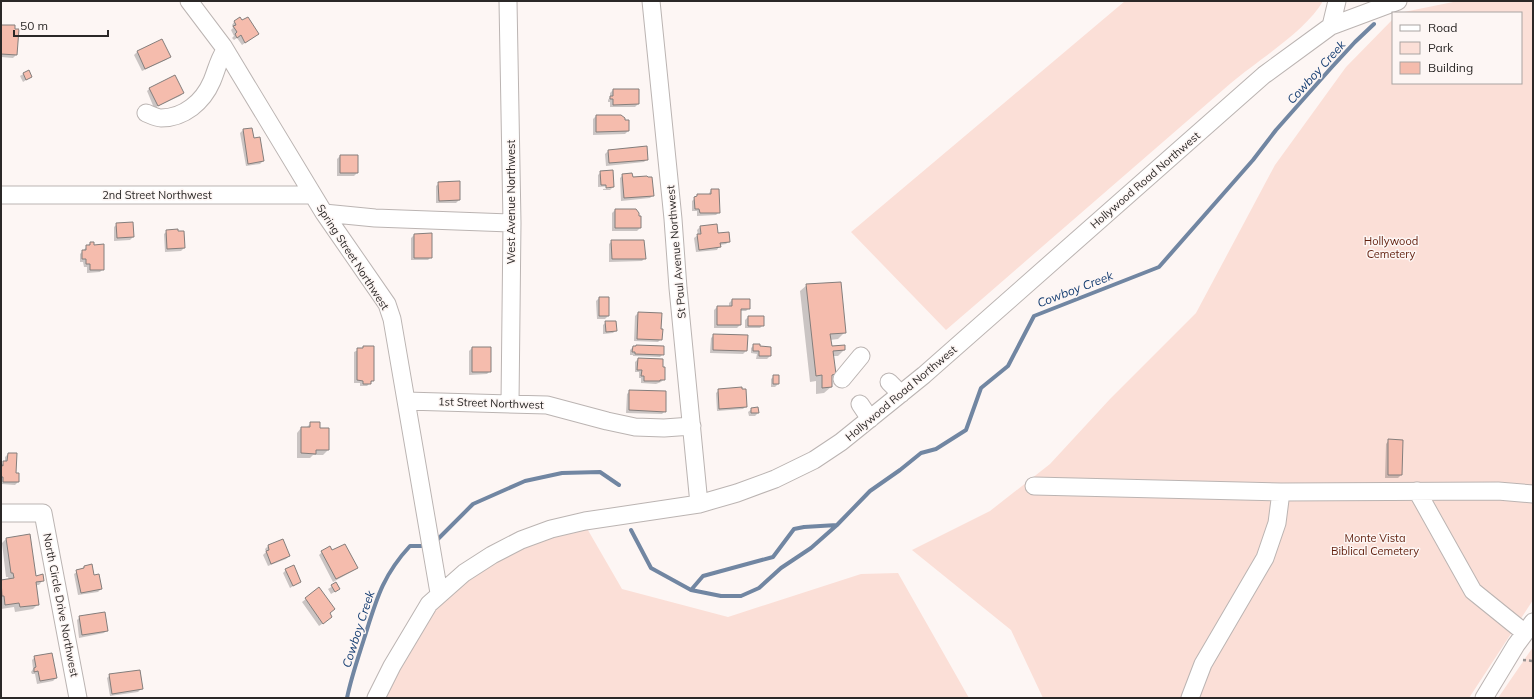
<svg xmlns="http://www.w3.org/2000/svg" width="1534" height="699" viewBox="0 0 1534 699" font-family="Mulish,sans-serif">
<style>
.green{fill:#fbdfd7}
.shadow{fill:#0003}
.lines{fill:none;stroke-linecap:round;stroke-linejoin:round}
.stream{stroke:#7186a2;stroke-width:4}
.building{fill:#f5bcad;stroke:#847e7c}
.minor-casing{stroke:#bbb4b2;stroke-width:19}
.path{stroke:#989392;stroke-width:2.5;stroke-dasharray:3 3;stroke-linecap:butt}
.minor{stroke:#fff;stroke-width:17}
.labels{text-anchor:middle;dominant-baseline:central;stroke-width:3;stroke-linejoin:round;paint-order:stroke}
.street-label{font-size:11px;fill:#2b2827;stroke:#fdf6f4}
.park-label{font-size:11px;fill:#611f0d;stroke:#fdf6f4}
.water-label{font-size:12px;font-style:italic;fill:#173f73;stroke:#fdf6f4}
</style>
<rect width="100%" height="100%" fill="#fdf6f4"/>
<path class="green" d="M1125,1H1323C1306,31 1258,60 1231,83C1136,165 1041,248 946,330L851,232Z
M1458,1H1533V600L1469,698H1043L1011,630L912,550L990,511L1050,464L1110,399L1196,313L1275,165L1346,67L1393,19V83H1521V13H1399Z
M585,525L622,589L728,617L861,574L898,573L969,698H369L430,596L501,553Z
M1533,647V698H1498Z"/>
<path class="shadow" d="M242,21L258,34L242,45L237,38L234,40L232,38L234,36L231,30L233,28L232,25L234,22Z
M1,26L16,55L13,58L1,57Z
M162,40L169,57L166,60L142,71L134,55L137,52Z
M28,71L31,77L23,82L20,76Z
M150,88L183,93L180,96L154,108L147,91Z
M613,90L638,104L635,107H610V102H608V100L610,97V93Z
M596,116L628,131L625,134L593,135V119Z
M252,129L254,139L263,161L260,164L246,166L240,133L243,130Z
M608,151L647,159L644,162L606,166L605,154Z
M340,156L357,173L354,176H337V159Z
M601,172L613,187L610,190H603V189L612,188V186L598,187V175Z
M623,175L632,178L653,195L650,198L621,201L620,178Z
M439,183L459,200L456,203H436V186Z
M711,190L719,212L716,215L697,216V211H692V201L695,198L708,195Z
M615,210L640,228L637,231H612V213Z
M117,224L133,237L130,240L114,241V227Z
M700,227L717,234L729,241L726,244L720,245L717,250L696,252L694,238L698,235L697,230Z
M167,231L184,248L181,251L165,252L164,234Z
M414,235L431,257L428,260H411V238Z
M612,241L645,258L642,261L609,262V244Z
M90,243L93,246L103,269L100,272L87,273V267H84L83,262H80V254Z
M807,285L844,333L838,339L830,340L831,347L844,350L838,356H833L835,373L831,377V387L824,393L816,394V381L810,382L800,291Z
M599,298L608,316L605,319H597L596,301Z
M732,300L749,308L746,311H740V325L737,328H714V310L717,307H729V303Z
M638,313L661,339L658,342L634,341L635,316Z
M748,317L763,325L760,328H745V320Z
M606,322L616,330L613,333L603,334V325Z
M714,335L746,351L743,354L710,353L711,338Z
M754,345L770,356L767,359H756L757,354L751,353V348Z
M364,347L373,380L367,386H360V383H354V352Z
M633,347L663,354L660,357L633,356V355H630V350Z
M472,348L490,371L487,374L469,375V351Z
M638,359L664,379L661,382L656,384L641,383V378H639V372H635V362Z
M774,376L778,384L775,387H771V379Z
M719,390L746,406L743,409L717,411L716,393Z
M630,391L665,411L662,414L626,413L627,394Z
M752,409L758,413L755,416H749L748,412Z
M311,423L319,429H328V450L323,455H313L310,458H297V433L301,428H306Z
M1389,440L1401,475L1398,478H1385L1386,444Z
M8,454L18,482L15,485L1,484V465L5,462V457Z
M6,539L35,577L43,580L39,585H35L38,604L33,609L15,612L14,607L1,609V581L9,580L8,577H6L2,543Z
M268,546L289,556L286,559L268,566L263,555L266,552L265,549Z
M322,552H332L356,568L353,571L333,582L319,555Z
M84,567L93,576L101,589L98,592L78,595L74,574Z
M286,570L300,582L290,588L283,573Z
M336,584V591L331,594L328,589Z
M319,589L328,620L319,626L302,602Z
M80,617L107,630L104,633L79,638L77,620Z
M35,657L56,678L53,681L37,684L35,674H32L31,672L33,669L32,660Z
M110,675L141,689L138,692L110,696L107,678Z"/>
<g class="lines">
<path class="stream" d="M631,530L651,568L691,590L703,576L773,557L794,529L804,527L837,525L870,491L900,470L921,453L936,449L966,430L981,388L1008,366L1034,316L1159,267L1253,160L1276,130L1331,68L1355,42L1374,24
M434,541L438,539L473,504L525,481L562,473L600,472L619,485
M691,590L721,596H741L759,588L781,568L811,548L837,525
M347,698C351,678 358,658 364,639C376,601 382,576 410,546H422L426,544"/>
</g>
<path class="building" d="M240,17L242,20L248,17L259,34L245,43L241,35L237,38L235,34L237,32L233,26L236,25L234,21Z
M1,25H15V29H19L17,55L1,54Z
M162,39L171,57L145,69L137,51Z
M29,70L32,77L26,80L23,73Z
M175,75L184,93L158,106L149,88Z
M613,89H639V104L613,105V99H610V96H613Z
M596,115H621L625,118V120H629V131L596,132Z
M252,128L254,138L260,137L264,161L248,164L243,129Z
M647,146L648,160L609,163L608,150Z
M340,155H358V173H340Z
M613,170L614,187L606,188V185H601L600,171Z
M632,173L633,177L647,176L648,177H652L654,196L624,198L622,174Z
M460,181V200L439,201L438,182Z
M711,189H719L720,213H700L699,209H695L694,197L697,196V194H711Z
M615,209H636L639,213V216H641V228H615Z
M133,222L134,237L117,238L116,223Z
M717,224L718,233L729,232L730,242L720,243L721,247L699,250L697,234H701L700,226Z
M178,229V231H184L185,248L167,249L166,230Z
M432,233V258H414V234Z
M611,240H644L646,259H612Z
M90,242H94V245L104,244V270H90V264H86V259H82V250H86V245H90Z
M841,282L846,333L830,334L832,346L845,345V350L833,351L836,374L832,375V387L822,388V375L816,376L806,284Z
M599,297H609V316H599Z
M732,299H750V309H741V325H717V306H732Z
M638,312L662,313L661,329H663L662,340L637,339Z
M748,316H764V326H748Z
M605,321H616L617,331L606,332Z
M713,334L748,335L747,351L713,350Z
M753,344H760V346L771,347V356H759V351H753Z
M636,345L664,346V355L635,354V352H632L633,346H636Z
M363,346H374V381H371V384H363V381L357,380V348H363Z
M472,347H491V372H472Z
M638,358L663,359V367H665V380H660V381H644V376H641L642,370H637Z
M773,375H779V384H773Z
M742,387V389H746L747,407L719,409L718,389Z
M629,390L666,391V412L629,410Z
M758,407L759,413H751V408Z
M310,422H320V428H329V450H316V454L301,453V427H310Z
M1388,439L1403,440L1402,475H1388Z
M8,453H17L16,473H19V482H3V477H1V465L3,466V461H7Z
M30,534L36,576L43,574L44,581L36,582L39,605L20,607L19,603L5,605L4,596H2L1,580L14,578L13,573H11L6,538Z
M283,539L290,556L271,564L266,551L269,550L268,545Z
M345,544L358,568L336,579L321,551L330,546L332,550Z
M92,564L94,575L99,574L102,589L81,593L76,570L84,568V566Z
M294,565L301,582L293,586L285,569Z
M336,582L340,589L335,592L331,585Z
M319,587L335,609L330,613L332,617L323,624L305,598Z
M105,612L108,631L82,635L79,616Z
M52,653L57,678L40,681L38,671L34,672V668L36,667L34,656Z
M140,670L143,689L112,694L109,674Z"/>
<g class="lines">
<g class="minor-casing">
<path id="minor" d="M189,1L223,46L324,213L387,304L392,319L439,593
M508,1L512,223L510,403
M651,1L673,219L678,288L699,504
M1331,26L1337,1
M146,113C151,115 157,118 161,118C184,118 203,102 212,81C217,69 218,61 225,50
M1,195H313
M324,213L375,218L512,223
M842,379L861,356
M889,382L901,394
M406,401L547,405L607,421L635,427L664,428L692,426
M860,404L870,419
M1034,486L1281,492L1498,491L1533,494
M1417,491L1473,591L1525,633
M1,513H43L78,698
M376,698L392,666L429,604L464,573L492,555L521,540L551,529L585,521L699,504L737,493L775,479L814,460L841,442L924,375L1264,75L1331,26L1398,1
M1190,698L1203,664L1265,558L1277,523L1281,492
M1484,698L1516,645L1533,622"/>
</g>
<path class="path" d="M1523,660L1533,661"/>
<use href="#minor" class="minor"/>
</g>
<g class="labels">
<g class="street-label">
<text transform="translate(1145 180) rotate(-41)">Hollywood Road Northwest</text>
<text x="157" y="195">2nd Street Northwest</text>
<text transform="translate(511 202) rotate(-90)">West Avenue Northwest</text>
<text transform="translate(676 252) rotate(-95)">St Paul Avenue Northwest</text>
<text transform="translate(353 257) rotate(57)">Spring Street Northwest</text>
<text transform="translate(901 393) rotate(-40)">Hollywood Road Northwest</text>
<text transform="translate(491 403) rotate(2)">1st Street Northwest</text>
<text transform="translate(61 605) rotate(79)">North Circle Drive Northwest</text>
</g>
<g class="park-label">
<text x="1391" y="241">Hollywood<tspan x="1391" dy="13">Cemetery</tspan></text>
<text x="1375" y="538">Monte Vista<tspan x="1375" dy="13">Biblical Cemetery</tspan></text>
</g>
<g class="water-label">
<text transform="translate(1316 72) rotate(-48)">Cowboy Creek</text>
<text transform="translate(1075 289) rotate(-21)">Cowboy Creek</text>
<text transform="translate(358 629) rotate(-72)">Cowboy Creek</text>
</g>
</g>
<rect width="1534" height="699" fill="none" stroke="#2b2827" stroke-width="4"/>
<rect x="1392" y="12" width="130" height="72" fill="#fdf6f4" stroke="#a9a4a2"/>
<rect x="1400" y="25" width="20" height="6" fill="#ffffff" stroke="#a9a4a2"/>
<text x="1428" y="32" font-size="12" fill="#2b2827">Road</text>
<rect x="1400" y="42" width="20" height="12" fill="#fbdfd7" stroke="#a9a4a2"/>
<text x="1428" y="52" font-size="12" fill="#2b2827">Park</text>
<rect x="1400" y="62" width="20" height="12" fill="#f5bcad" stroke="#a9a4a2"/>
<text x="1428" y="72" font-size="12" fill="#2b2827">Building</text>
<path d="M14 30v6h94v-6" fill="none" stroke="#2b2827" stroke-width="2"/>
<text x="20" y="30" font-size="12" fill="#2b2827" stroke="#fdf6f4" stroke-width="3" paint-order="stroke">50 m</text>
</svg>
